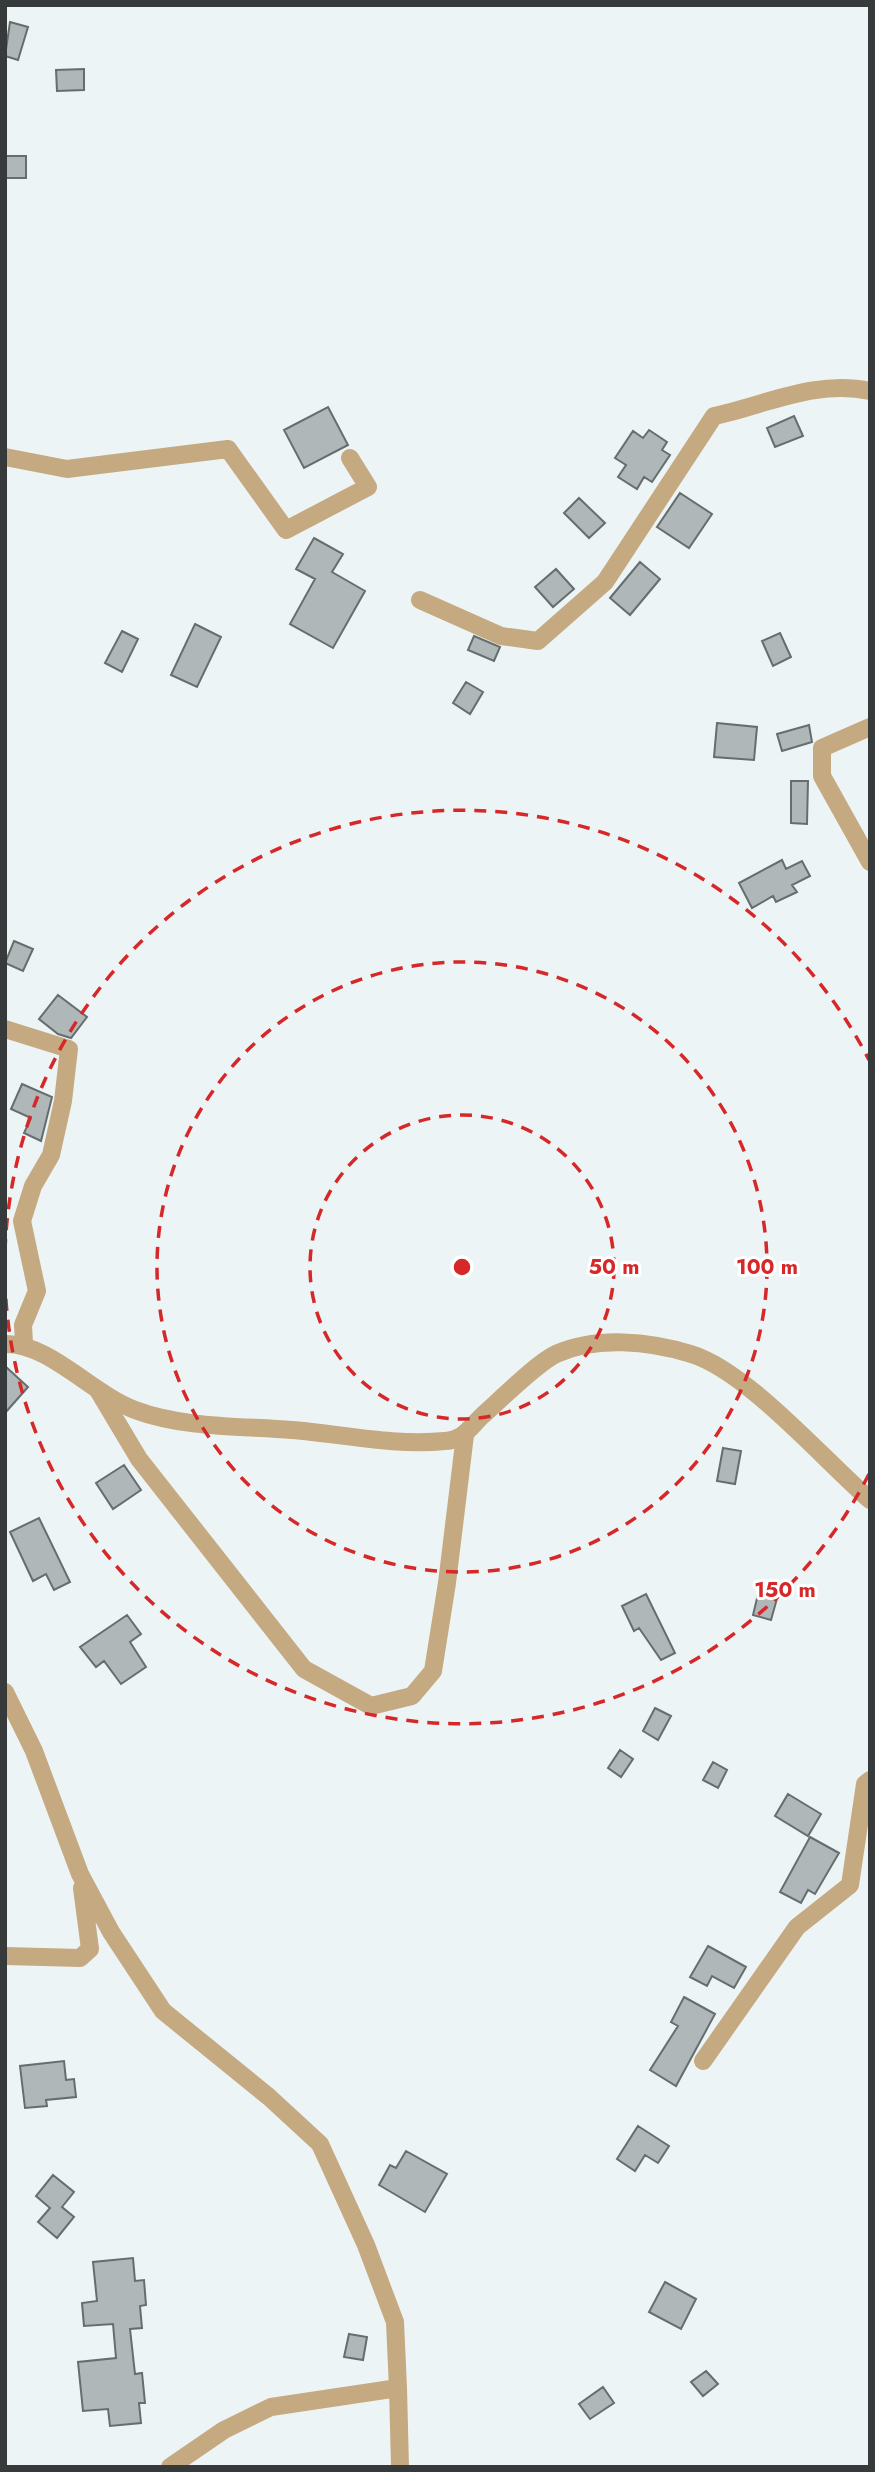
<svg xmlns="http://www.w3.org/2000/svg" width="875" height="2472" viewBox="0 0 875 2472" font-family="Jost,sans-serif">
<style>
.building{fill:#afb7b8;stroke:#666d6e;stroke-width:2}
.lines{fill:none;stroke-linecap:round;stroke-linejoin:round}
.minor{stroke:#c5a980;stroke-width:18}
.tertiary{stroke:#c5a980;stroke-width:18}
.ring{fill:none;stroke:#d62828;stroke-width:3.5;stroke-dasharray:12 9}
.centre{fill:#d62828;stroke:#fff;stroke-width:3.5}
.ring-label{font-size:21px;text-anchor:middle;font-weight:bold;fill:#d62828;stroke:#fff;stroke-width:6;stroke-linejoin:round;paint-order:stroke}
</style>
<rect width="100%" height="100%" fill="#edf4f6"/>
<path class="building" d="M10,22L28,27L18,60L5,56Z
M84,69V90L57,91L56,70Z
M5,156H26V178H5Z
M328,407L348,445L304,468L284,430Z
M794,416L803,436L775,447L767,428Z
M649,430L667,442L662,450L670,455L652,482L644,477L637,489L618,477L626,465L615,458L633,431L643,438Z
M680,493L712,514L689,548L657,527Z
M579,498L605,523L589,538L564,513Z
M314,538L343,554L332,572L365,591L333,648L290,624L315,579L296,569Z
M640,562L660,579L630,615L610,598Z
M556,569L574,589L553,607L535,587Z
M195,624L221,637L197,687L171,675Z
M122,631L138,639L122,672L105,663Z
M780,633L791,657L773,666L762,641Z
M474,636L500,647L494,661L468,650Z
M466,682L483,692L470,714L453,703Z
M717,723L757,727L754,760L714,757Z
M809,725L812,742L782,751L777,734Z
M791,781H808L807,824L791,823Z
M782,860L786,869L802,861L810,876L792,885L797,892L776,902L773,896L752,908L739,883Z
M14,941L33,949L23,971L5,963Z
M58,995L87,1017L71,1038L58,1034L39,1019Z
M22,1084L52,1097L41,1141L24,1133L31,1118L11,1109Z
M5,1366L28,1387L5,1413Z
M723,1448L741,1451L735,1484L717,1481Z
M124,1465L141,1490L113,1509L96,1483Z
M39,1518L70,1582L54,1590L46,1574L33,1581L10,1532Z
M759,1590L778,1595L771,1620L753,1615Z
M646,1594L675,1653L661,1660L639,1628L634,1631L622,1606Z
M127,1615L141,1634L130,1642L146,1667L121,1684L104,1661L96,1667L80,1647Z
M655,1708L671,1716L658,1740L643,1731Z
M620,1750L633,1759L621,1777L608,1768Z
M713,1762L727,1770L718,1788L703,1780Z
M788,1794L821,1814L808,1836L775,1816Z
M810,1837L839,1853L815,1894L808,1890L801,1903L780,1892Z
M708,1946L746,1967L734,1988L712,1976L707,1986L690,1977Z
M684,1997L715,2014L676,2086L650,2070L678,2026L671,2022Z
M64,2061L66,2080L74,2079L76,2097L46,2100L47,2106L25,2108L20,2066Z
M638,2126L669,2146L658,2163L645,2155L635,2171L617,2159Z
M406,2151L447,2174L425,2212L379,2185L390,2165L396,2168Z
M53,2175L74,2192L62,2207L74,2217L57,2238L38,2222L50,2208L36,2196Z
M133,2258L135,2281L144,2280L146,2305L140,2306L142,2328L130,2329L135,2374L142,2373L145,2403H139L141,2423L110,2426L108,2409L83,2411L78,2362L116,2358L113,2324L84,2326L82,2303L97,2301L93,2262Z
M665,2282L696,2299L681,2329L649,2312Z
M349,2334L367,2337L363,2360L344,2357Z
M706,2371L718,2384L703,2396L691,2382Z
M603,2387L614,2403L590,2419L579,2404Z"/>
<g class="lines">
<path class="minor" d="M5,457L67,469L228,449L286,530L368,487L350,458
M420,600L501,636L538,641L605,582L714,416C765,405 817,379 870,391
M870,727L822,748V776L870,862
M5,1029L69,1049L63,1101L51,1155L33,1186L22,1221L37,1291L23,1325L24,1343
M99,1392L139,1459L304,1669L371,1706L412,1696L433,1671L447,1583L465,1435
M5,1692L34,1751L80,1874L111,1932L163,2011L269,2097L320,2144L366,2245L395,2322L398,2388L271,2407L224,2430L170,2467
M5,1956L80,1958L90,1949L82,1888
M703,2061L797,1927L850,1885L865,1784L870,1780
M398,2388L400,2467"/>
<path class="tertiary" d="M5,1344C49,1343 92,1394 135,1410C183,1428 241,1426 292,1430C342,1434 394,1446 445,1441C464,1440 470,1427 483,1415C500,1400 537,1363 556,1354C596,1336 649,1341 691,1354C747,1371 823,1459 870,1500"/>
</g>
<g class="ring">
<circle cx="462" cy="1267" r="152"/>
<circle cx="462" cy="1267" r="305"/>
<path d="M869 1474A457 457 0 0 1 5 1283M5 1251A457 457 0 0 1 869 1060"/>
</g>
<circle cx="462" cy="1267" r="10" class="centre"/>
<g class="ring-label">
<text x="614" y="1274">50 m</text>
<text x="767" y="1274">100 m</text>
<text x="785" y="1597">150 m</text>
</g>
<rect width="875" height="2472" fill="none" stroke="#373a3b" stroke-width="14"/>
</svg>
